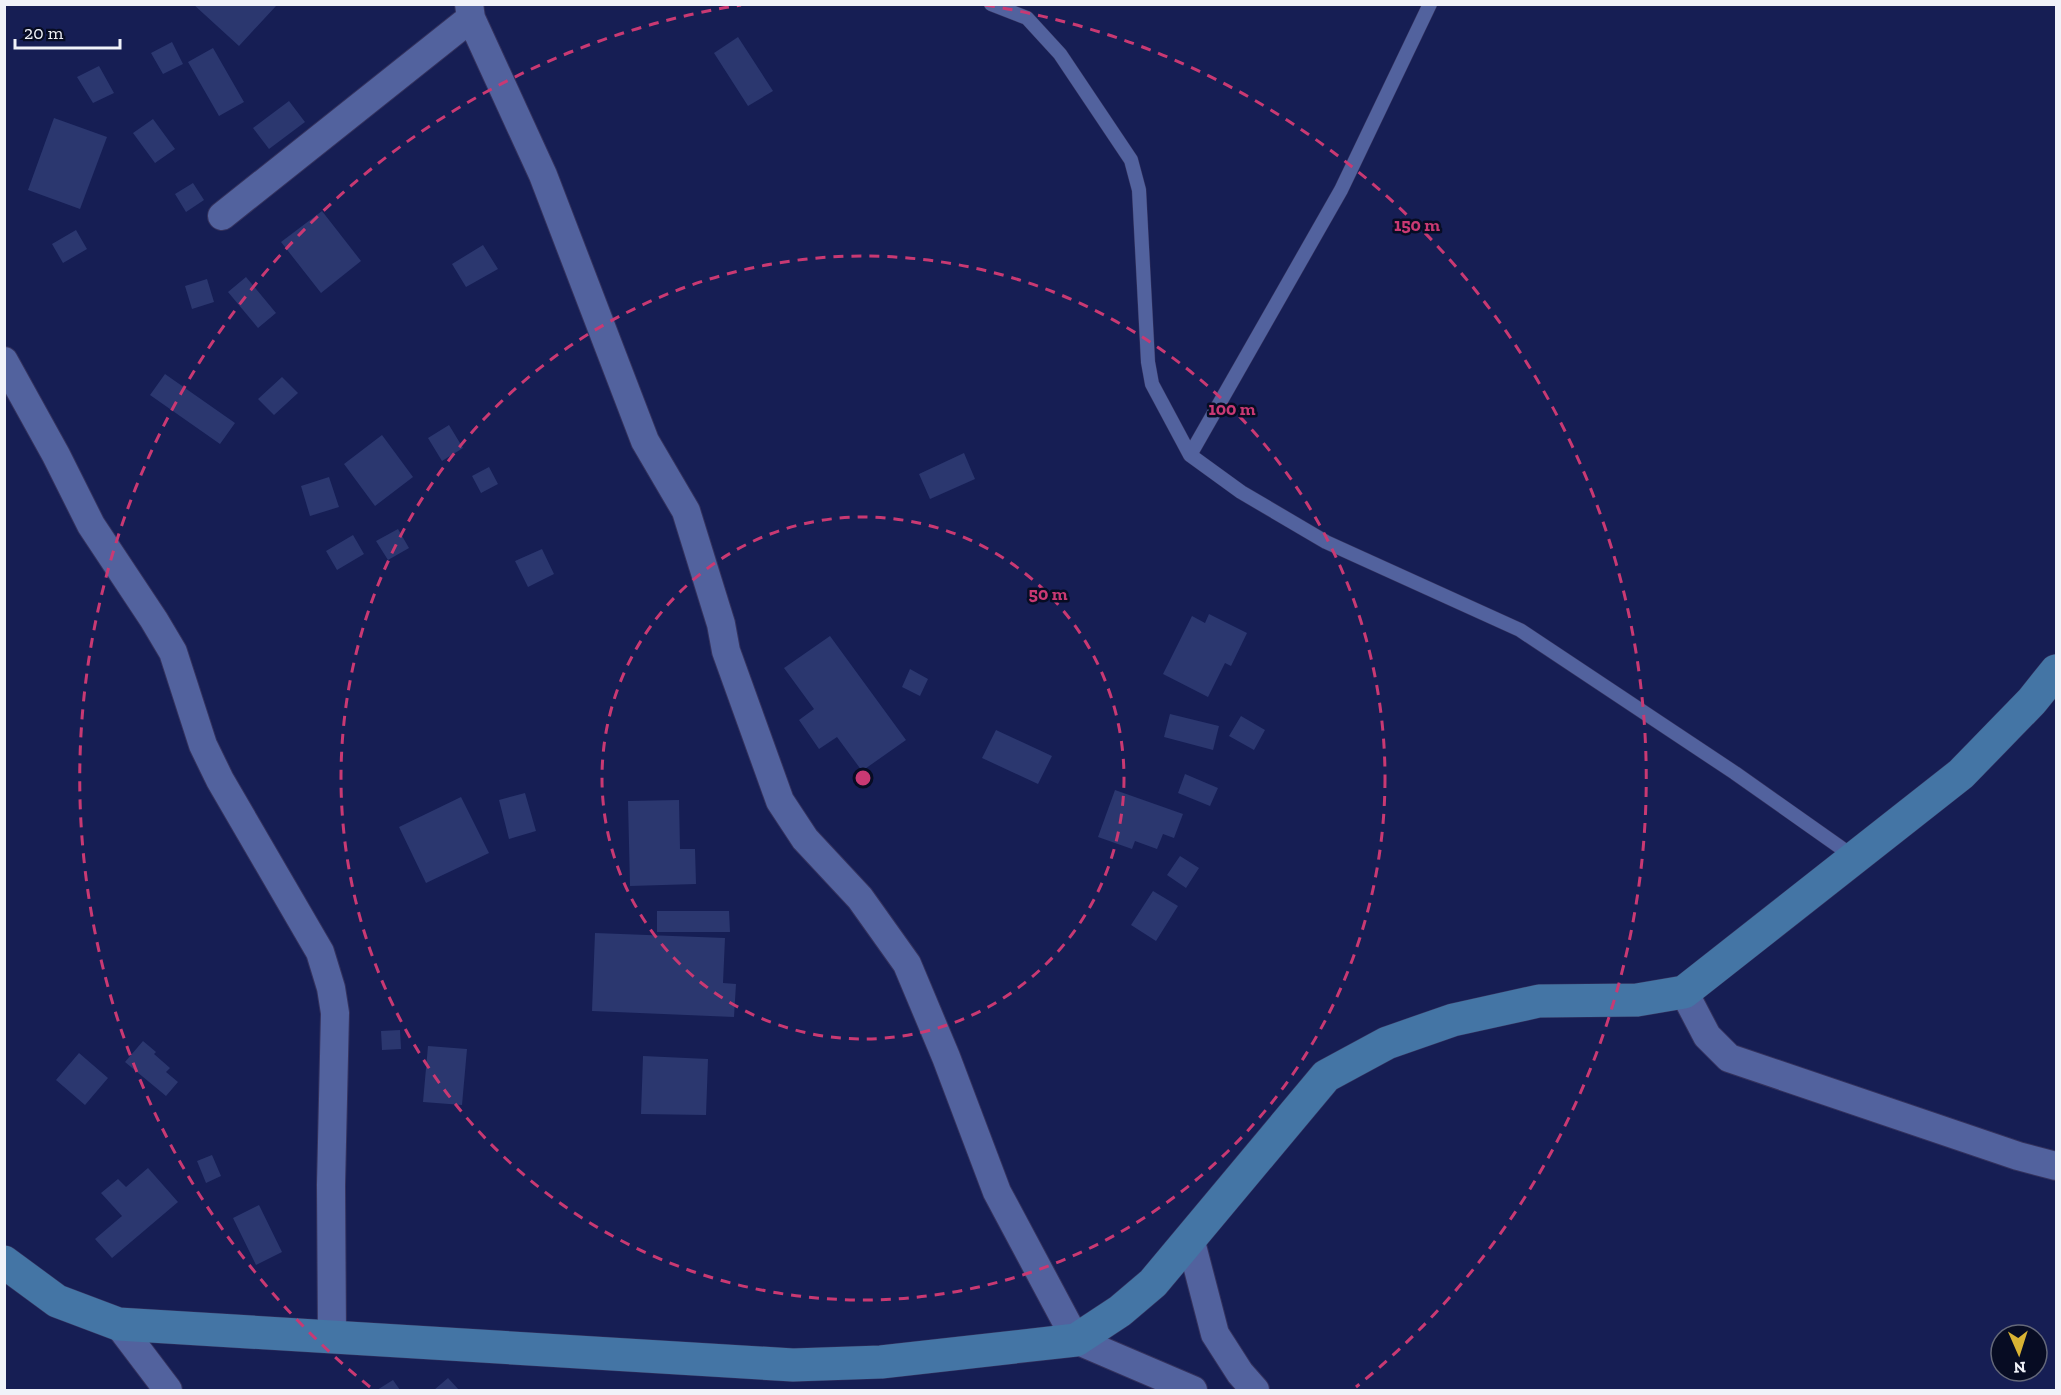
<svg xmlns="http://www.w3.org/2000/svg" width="2061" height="1395" viewBox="0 0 2061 1395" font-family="'Zilla Slab',serif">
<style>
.building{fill:#2b376f}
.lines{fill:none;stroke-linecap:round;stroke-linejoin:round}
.lane-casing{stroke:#34325e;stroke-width:15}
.street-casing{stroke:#34325e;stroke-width:30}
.secondary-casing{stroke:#34325e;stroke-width:34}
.lane{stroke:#52629e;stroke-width:14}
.street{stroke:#52629e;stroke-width:28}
.secondary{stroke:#4475a5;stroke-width:33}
.ring{fill:none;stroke:#c93973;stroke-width:3;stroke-dasharray:10 8}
.centre{fill:#c93973;stroke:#070c23;stroke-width:3}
.ring-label{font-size:18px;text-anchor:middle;font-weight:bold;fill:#c93973;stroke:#070c23;stroke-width:5;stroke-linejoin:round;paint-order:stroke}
</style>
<rect width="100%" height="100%" fill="#161e54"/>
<path class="building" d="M193,4H275L276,6L239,46Z
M738,37L773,91L748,106L714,53Z
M172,42L183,64L163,74L151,53Z
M213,48L244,102L219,116L188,62Z
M99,66L114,93L93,103L77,77Z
M289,101L305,122L269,149L253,128Z
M54,118L107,137L80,209L28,190Z
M153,119L175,149L155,163L133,133Z
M193,183L204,200L186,212L175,194Z
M322,211L361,261L321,293L281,242Z
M76,230L87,249L63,263L52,244Z
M483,245L498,269L466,287L452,264Z
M246,277L276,313L258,328L228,292Z
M207,279L214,302L192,309L185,286Z
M165,374L235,423L220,444L150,395Z
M282,377L298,393L274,415L258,399Z
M449,425L463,448L442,461L428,438Z
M382,435L413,477L375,506L344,464Z
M964,453L975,479L930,499L919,474Z
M489,467L498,484L481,493L472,476Z
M329,477L339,507L310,516L301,486Z
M398,529L409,548L388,560L376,541Z
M353,535L364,554L337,570L326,551Z
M542,549L554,574L528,587L515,561Z
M1209,614L1247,633L1231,666L1225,663L1208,697L1163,674L1192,616L1205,623Z
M830,636L906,740L862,771L837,737L819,749L799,720L814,709L784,668Z
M910,669L928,679L920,696L902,687Z
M1170,714L1219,726L1213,750L1164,737Z
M1241,716L1265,730L1254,750L1229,736Z
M996,730L1052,756L1038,784L982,758Z
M1185,774L1218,788L1210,806L1178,793Z
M1115,790L1183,814L1174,838L1163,834L1157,849L1135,841L1132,849L1098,837Z
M525,793L536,831L509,839L499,800Z
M461,797L489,853L426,883L399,827Z
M679,800L680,849H695L696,884L630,886L628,801Z
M1180,856L1199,868L1186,888L1167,875Z
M1153,891L1178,906L1156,941L1131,925Z
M657,911H729L730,932H657Z
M595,933L725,938L723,983L736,984L734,1017L592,1011Z
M400,1030L401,1049L382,1050L381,1031Z
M143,1041L156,1052L154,1054L170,1068L166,1072L178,1082L166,1096L125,1062Z
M428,1046L467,1049L462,1105L423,1102Z
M79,1053L108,1078L85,1105L56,1080Z
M643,1056L708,1059L706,1115L641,1114Z
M212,1155L221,1176L206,1183L197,1161Z
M148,1168L178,1202L112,1258L95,1239L122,1216L101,1193L118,1179L126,1187Z
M259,1205L282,1252L256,1265L233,1218Z
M448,1378L459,1390H434Z
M393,1380L400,1390H377Z"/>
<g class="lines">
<g class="lane-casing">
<path id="lane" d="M991,4L1027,18L1060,54L1131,160L1139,190L1148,362L1152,384L1190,455L1241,492L1326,542L1520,630L1735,773L1854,857
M1190,455L1341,190L1430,4"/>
</g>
<g class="street-casing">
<path id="street" d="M469,4L471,18L543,175L645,441L686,511L721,624L726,651L780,801L805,839L860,898L907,964L946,1057L997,1192L1076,1340L1193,1390
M222,216L471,18
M4,361L56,455L91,525L154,620L173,652L203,745L220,780L320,952L331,988L335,1013L331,1185L332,1337
M1684,992L1707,1036L1729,1058L2018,1156L2056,1166
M1190,1238L1215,1334L1240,1373L1255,1390
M118,1324L168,1390"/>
</g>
<g class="secondary-casing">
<path id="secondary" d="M4,1262L57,1301L118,1324L793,1365L881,1362L1076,1340L1120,1311L1153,1283L1326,1076L1387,1043L1453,1020L1539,1001L1637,1000L1684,992L1961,774L2032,701L2056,671"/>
</g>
<use href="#lane" class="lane"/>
<use href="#street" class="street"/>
<use href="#secondary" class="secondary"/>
</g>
<g class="ring">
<circle cx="863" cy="778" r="261"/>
<circle cx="863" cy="778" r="522"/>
<path d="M370 1387A783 783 0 0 1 741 5M985 5A783 783 0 0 1 1356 1387"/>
</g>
<circle cx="863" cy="778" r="9" class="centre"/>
<g class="ring-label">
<text x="1417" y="231">150 m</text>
<text x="1232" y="415">100 m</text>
<text x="1048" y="600">50 m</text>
</g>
<rect width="2061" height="1395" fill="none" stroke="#f0f2f9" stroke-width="12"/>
<g transform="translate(2019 1353) rotate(177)"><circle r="28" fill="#070c23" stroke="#646879" stroke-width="1.5"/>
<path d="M0-4.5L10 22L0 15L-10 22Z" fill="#d9b334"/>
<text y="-9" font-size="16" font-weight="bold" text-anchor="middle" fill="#f0f2f9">N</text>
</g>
<path d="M15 39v9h105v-9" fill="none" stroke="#f0f2f9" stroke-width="3"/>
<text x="24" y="39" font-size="18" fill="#f0f2f9" stroke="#070c23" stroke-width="4.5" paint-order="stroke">20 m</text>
</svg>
